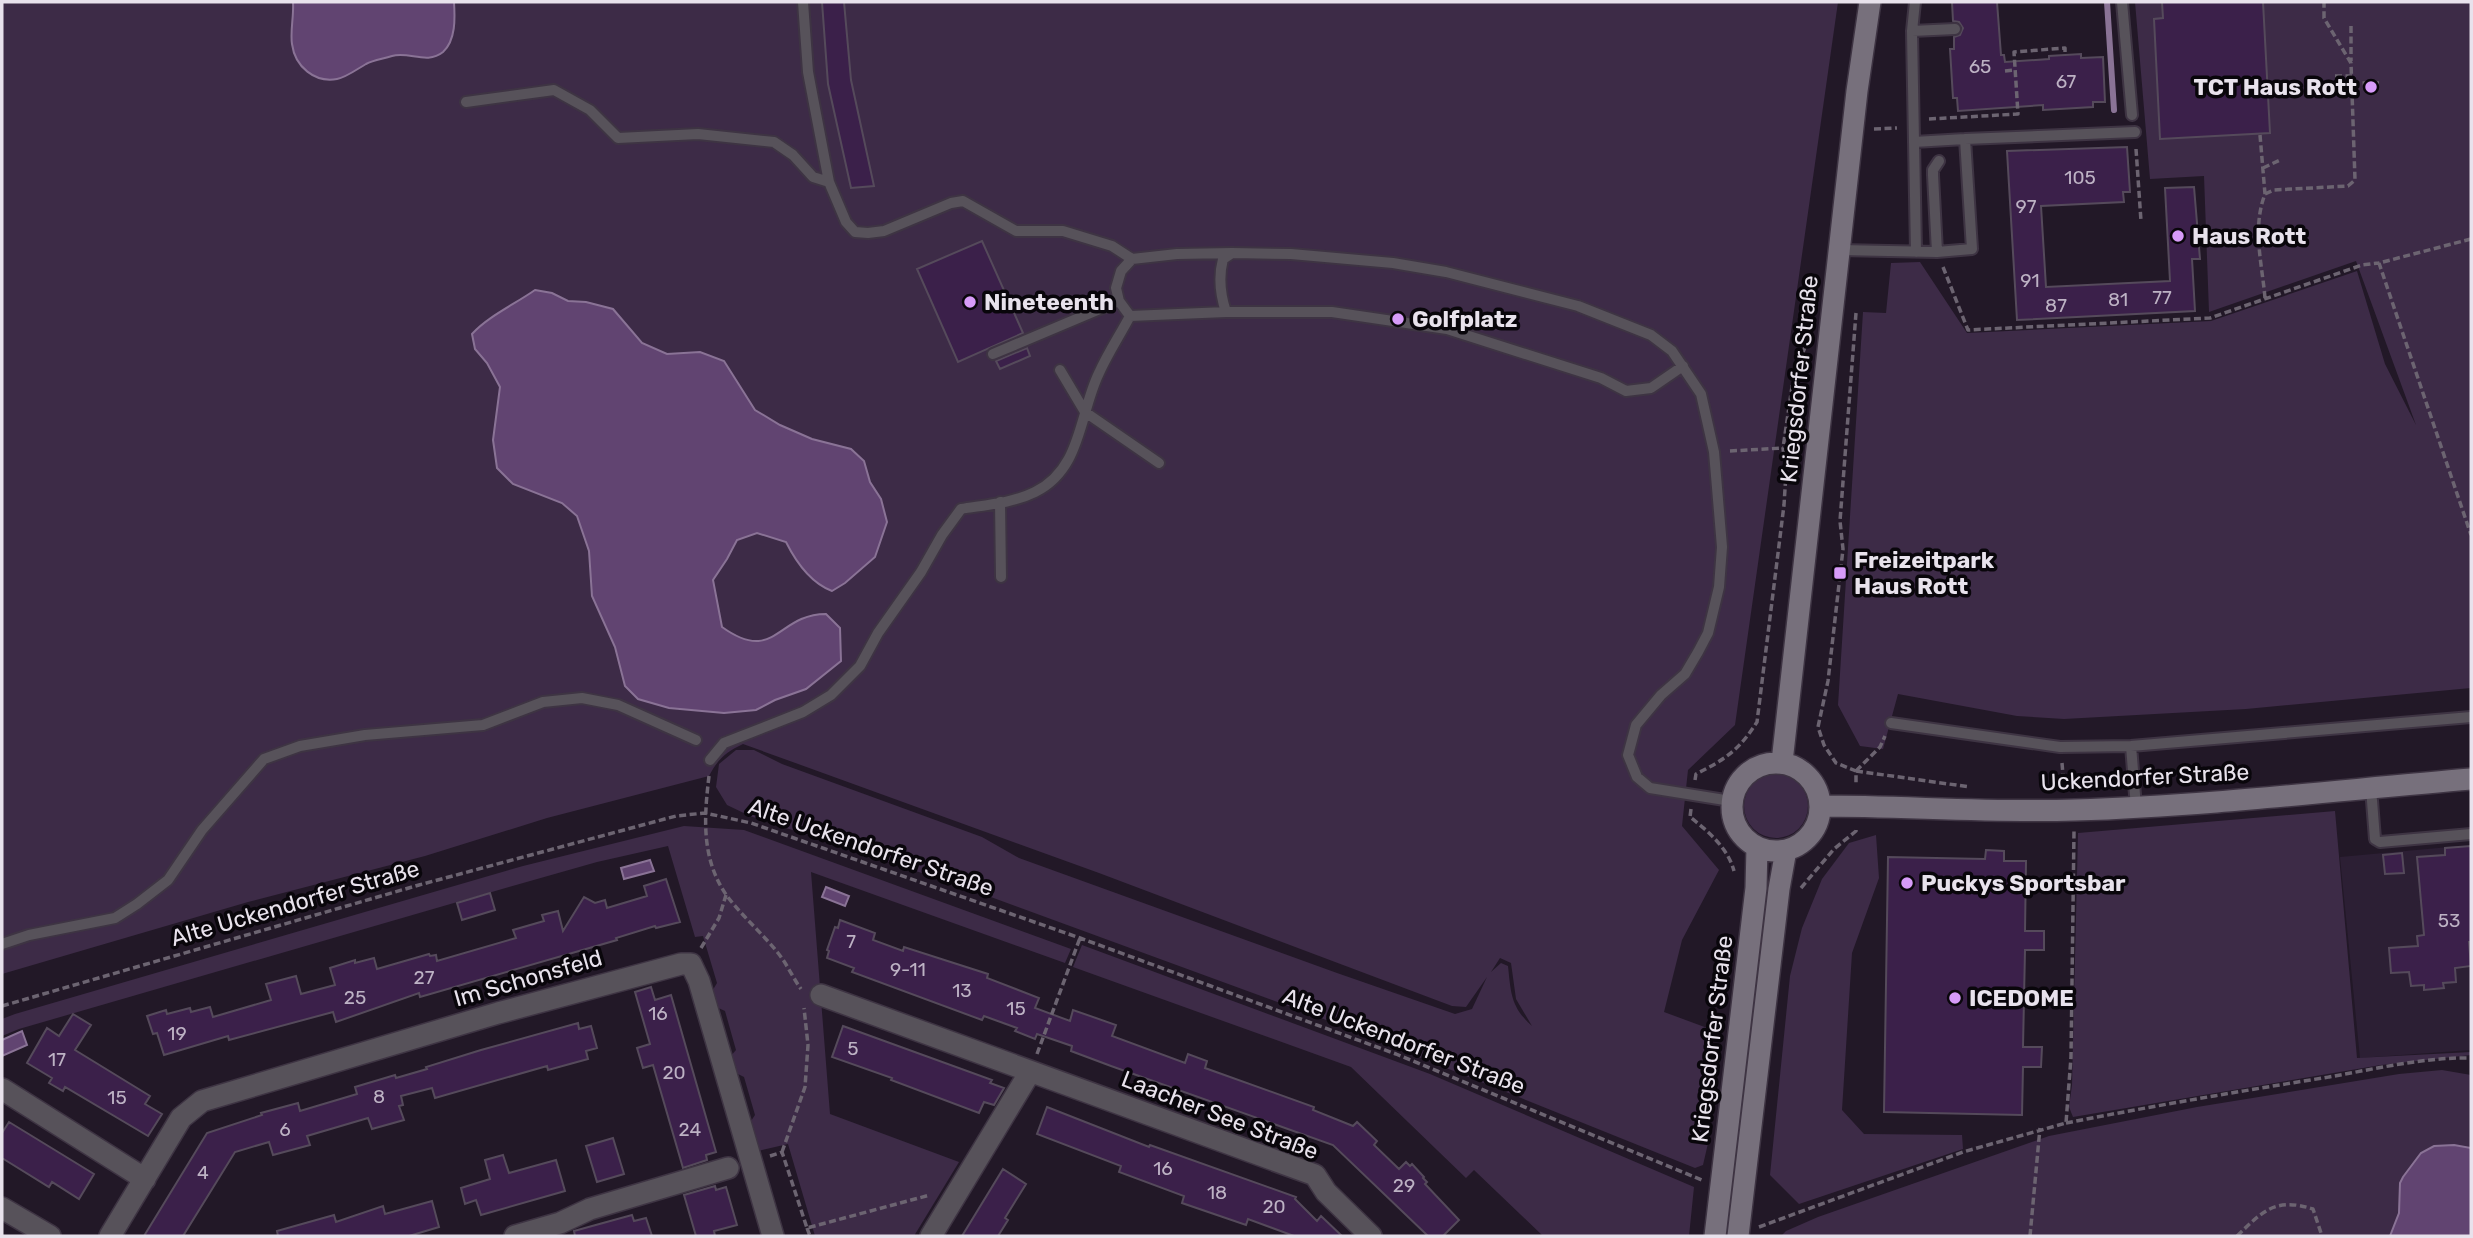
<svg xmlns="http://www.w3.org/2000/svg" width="2473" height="1238" viewBox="0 0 2473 1238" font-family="Rubik,sans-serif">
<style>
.built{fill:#2c1f34}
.green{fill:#3d2b47;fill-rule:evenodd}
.water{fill:#614471;stroke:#8a7396;stroke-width:2}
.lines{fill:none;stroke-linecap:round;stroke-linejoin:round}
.stream{stroke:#8a7396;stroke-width:6}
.building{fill:#3b204a;stroke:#554a5b;stroke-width:2}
.lane-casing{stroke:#3e3443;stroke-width:14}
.street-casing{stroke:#3e3443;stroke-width:24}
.secondary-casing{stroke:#3e3443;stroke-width:24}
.path{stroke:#6c6471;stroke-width:3.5;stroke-dasharray:7 3.5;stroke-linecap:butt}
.lane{stroke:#57525a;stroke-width:10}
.street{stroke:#57525a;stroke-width:21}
.secondary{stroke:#77707c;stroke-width:21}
.poi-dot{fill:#d79bf9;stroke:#09060b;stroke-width:2.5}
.labels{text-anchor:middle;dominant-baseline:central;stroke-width:7;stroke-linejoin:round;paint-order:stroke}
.number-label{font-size:19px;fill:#bdb2c4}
.poi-label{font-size:23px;font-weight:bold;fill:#e8e2ec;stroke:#09060b;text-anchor:start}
.street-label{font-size:23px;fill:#e8e2ec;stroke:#09060b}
</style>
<rect width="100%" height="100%" fill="#221827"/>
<path class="built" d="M2471,845V1050L2360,1058L2340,857Z"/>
<path class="green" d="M2,2H1838L1735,725L1688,770L1682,826L1719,870L1682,940L1664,1012L1710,1029L1702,1112L1708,1128L1709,1139L1703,1165L1695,1168L1329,1021L961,886L750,816L727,805L716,787L719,764L736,750H754L782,764L982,837L1019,858L1337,973L1455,1014L1472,1009L1487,977L1466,1007L1452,1006L1099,873L743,744C726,752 718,759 709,776L547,818L425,856L248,902L2,974ZM1500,958L1511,963L1516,999L1532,1026C1511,1007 1511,994 1508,966L1501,963L1491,972Z
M2135,2H2471V688L2246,709L2064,719L2017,716L1898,694L1883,749L1860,746L1838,705L1863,312L1886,313L1891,263L1920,262L1967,333L2211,321L2357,271L2385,364L2416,425L2356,261L2209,312L2204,176L2150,179Z
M1744 806a32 32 0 1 1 64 0a32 32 0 1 1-64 0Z
M2335,811L2357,1058L2471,1052V1055L2381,1065L2073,1117L2069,1107L2072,1085L2078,833Z
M684,826L744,830L1071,949L1065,963L811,872L830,1114L959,1162L914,1236H815L788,1144L758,1151L749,1124L755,1115L744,1077L734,1072L729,1058L736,1050L725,1011L714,1006L711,993L717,983L703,936L695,937L668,846L597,862L509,887L19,1029L2,1036V1019L15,1014L523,866Z
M1876,835L1879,878L1852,953L1842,1110L1864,1134L1962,1135L1963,1149L1799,1204L1770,1175L1790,976L1802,928L1822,879L1849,843Z
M1082,945L1430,1074L1694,1187L1689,1236H1543L1474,1170L1466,1178L1351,1067L1073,967Z
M2442,1070L2471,1075V1148L2454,1145L2435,1146L2421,1153L2400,1183L2399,1213L2389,1236H1781L1786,1231L1818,1217L2049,1136L2197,1107L2399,1074Z"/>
<path class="water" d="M293,2H454C455,18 456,40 443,52C427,65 409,51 392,56C383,59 374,60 366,64C357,69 347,77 337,79C315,83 295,67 292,44C290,31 294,16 293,2Z
M535,290L552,293L568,301L586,302L613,309L642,343L667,354L700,352L724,361L755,410L780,425L812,439L851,449L864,461L870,482L881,499L887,522L875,557L845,583L832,591C811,583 796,562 786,542L757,533L737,540L727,559L713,580L722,627C775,665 777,614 826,614L840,628L841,661L806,689L775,700L756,710L724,713L669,708L638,699L625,686L615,647L592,596L589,551L577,516L562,503L513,484L497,468L493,440L500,387L487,363L475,349L472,334C487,317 515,304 535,290Z
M650,860L654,871L624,879L621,868Z
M826,887L849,896L845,906L822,897Z
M22,1031L27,1045L2,1056V1040Z
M2454,1145L2471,1148V1236H2390L2399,1213L2400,1183L2403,1177L2421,1153L2434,1146Z"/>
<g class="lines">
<path class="stream" d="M2107,2L2114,110"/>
</g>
<path class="building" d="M822,2H844L851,80L874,186L851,188L828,84Z
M1952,2H1997L2001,55H2004L2005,62L2049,59V56L2081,54V58L2103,57L2105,102H2093V107L2043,110V105L1958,111L1957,98H1953L1950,49H1954V37L1960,35L1963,28L1959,22L1953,21Z
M2162,2H2263L2270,133L2160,139L2154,19L2163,18Z
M2127,147L2130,192H2123L2124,202L2041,206L2046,287L2170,281L2165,188L2194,187L2200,259H2192L2195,311L2017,320L2007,151Z
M982,241L1023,333L958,362L917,269Z
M1027,348L1030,356L1000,369L996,361Z
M2471,846V942H2469L2471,966L2455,968L2456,982L2443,983L2444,988L2424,990V985L2411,986L2409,972L2391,973L2389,948L2418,946L2417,936L2424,935L2417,857L2445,855V848Z
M1986,850L2004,851V861H2026L2025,931H2044V950H2025L2023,1047H2042L2041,1067H2023L2022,1115L1884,1112L1888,857L1985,859Z
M2402,853L2404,873L2385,874L2383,855Z
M666,879L680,922L656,928L655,926L616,938L617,940L420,997L419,993L336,1022L333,1012L229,1040L228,1036L164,1055L157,1033L153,1034L147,1016L166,1010L167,1014L190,1008L191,1012L210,1007L213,1017L271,1000L266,984L296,976L301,994L335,985L330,968L355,960V963L374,958L377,969L429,954L430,956L436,955L437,961L516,938L513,930L544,921L542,915L558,911L563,931L584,897L595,903L605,900L607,908L647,896L644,886Z
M490,893L495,910L462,920L457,903Z
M840,920L875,933L873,940L903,951L904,947L988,974L987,978L1039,998L1035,1008L1070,1021L1073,1010L1116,1025L1112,1036L1185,1063L1188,1054L1207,1061L1205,1068L1314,1107L1313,1110L1353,1126L1357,1122L1377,1141L1374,1145L1399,1169L1406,1162L1410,1166L1412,1164L1424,1177L1423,1178L1427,1182L1425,1184L1459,1220L1443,1236H1428L1333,1145L1111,1066L1071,1051L1072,1046L1037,1034L1035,1039L1015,1031L1017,1028L984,1016L982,1020L852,972L854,968L827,958L829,951L827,950L835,927L838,928Z
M651,987L655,1000L671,995L716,1152L706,1155L707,1160L683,1168L653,1065L643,1068L637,1048L650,1044L635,992Z
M73,1014L91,1025L75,1050L150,1096L145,1104L162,1114L148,1136L65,1087L63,1091L49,1083L52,1078L27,1063L47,1028L59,1036Z
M578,1023L579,1029L591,1026L597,1048L586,1051L588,1059L548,1070L547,1066L435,1098L432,1088L401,1096L403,1105L399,1106L404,1120L372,1129L368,1118L307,1136L310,1145L273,1155L269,1142L235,1152L183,1236H144L207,1133L262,1115L261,1113L298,1103L300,1111L357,1094L355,1087L395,1075L396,1078L427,1069L426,1067L481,1050Z
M843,1026L992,1080L990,1083L1004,1088L994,1105L984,1102L979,1113L891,1080L892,1078L832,1057Z
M1047,1107L1149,1147L1150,1145L1296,1197L1295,1199L1317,1221L1321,1216L1342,1236H1294L1248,1219L1246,1225L1182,1203L1184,1196L1119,1172L1121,1166L1037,1134Z
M9,1122L94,1174L79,1199L52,1182L49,1187L2,1158V1133Z
M613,1138L624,1174L597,1182L586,1146Z
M503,1155L509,1173L556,1160L565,1191L481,1215L476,1200L465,1204L461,1188L490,1179L485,1160Z
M1003,1169L1026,1184L1005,1218L1008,1220L998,1236H962Z
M715,1186L716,1190L726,1187L737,1225L714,1231L715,1236H696L684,1195Z
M432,1201L439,1227L409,1236H278L277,1231L334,1215L336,1222L383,1206L385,1214Z
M632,1215L634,1221L646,1218L652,1236H575L574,1231Z"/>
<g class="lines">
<g class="lane-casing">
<path id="lane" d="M803,2L808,72L829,182
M1915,2L1912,31L1916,252
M2122,2L2132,115
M1912,31L1955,29
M466,102L554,90L590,110L618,138L698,134L774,142L793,155L813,177L829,182L846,222L855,232L868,233L884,231L951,203L963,201L1016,231H1063L1112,246L1132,259
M1914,142L1965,139
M1840,250L1937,252L1972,249L1965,139L2135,132
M1937,252L1933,175V170L1939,161
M1226,312L1130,316L1119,301L1116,288L1121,271L1132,259L1177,254L1232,253
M993,354L1119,301
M1683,366L1651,388L1626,391L1601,378L1447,329L1332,312H1226C1220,294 1218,278 1223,259L1232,253L1291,254L1393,263L1446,272L1578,306L1651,335L1672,351L1701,394L1714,452L1722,547L1719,587L1708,633L1698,652L1685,674L1661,695L1636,725L1628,755L1637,777L1650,788L1731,801
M1060,370L1085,412L1159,463
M1000,502L1001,577
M1891,723L2060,747L2131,746L2471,717
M2131,746L2136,807
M710,760L724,743L803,712L831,695L860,666L878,633L921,572L942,535L961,509C985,505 1013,503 1035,492C1082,469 1079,414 1099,373C1108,353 1120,335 1130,316
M2371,788L2375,839L2380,842L2471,834
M2,944L29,935L115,918L137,904L168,880L202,830L264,759L300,746L365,735L483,725L543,702L582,698L618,705L696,740"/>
</g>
<g class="street-casing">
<path id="street" d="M821,995L1315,1175L1326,1192L1371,1236
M2,1089L145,1179
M2,1208L50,1236
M110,1236L181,1118L202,1101L498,1013L681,964H691L699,981L773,1236
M515,1236L560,1223L590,1209L728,1168
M931,1236L1030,1072"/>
</g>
<g class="secondary-casing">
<path id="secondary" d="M1782,762L1857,91L1870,2
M1732 807a44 44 0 1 1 88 0a44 44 0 1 1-88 0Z
M1821,806C1906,806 1990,813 2075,810C2207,806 2340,790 2471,779
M1715,1236L1756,888L1757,847
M1738,1236L1779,889L1786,850"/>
</g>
<path class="path" d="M2351,26V61
M2005,71L2015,70
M2335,76H2352
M2352,83H2379
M1929,119L2018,114L2014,52L2065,48V55
M1874,129L1897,128
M2260,135L2265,194
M2136,149L2141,221
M2263,168L2280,160
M2471,239L2379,263L2471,535
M1943,267L1968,330L2210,318L2362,265L2379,263
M2265,298C2262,263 2252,228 2265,194L2274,190L2348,186L2355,180L2351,63L2324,18V2
M1856,313L1840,521L1843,549L1828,681L1818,727L1824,745L1836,763L1856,771V785
M1730,451L1783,448
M2062,763L2063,775L2070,785V788
M1856,771L1970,787
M1856,771L1880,747L1885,736
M709,776C704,818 701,859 727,896C742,916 762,933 778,953C787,964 793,978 801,989
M1695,780L1696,774C1726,759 1739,750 1757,722L1784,505L1786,473L1783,448L1793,380L1805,347
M1691,809L1690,817C1708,831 1728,848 1734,871
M1801,888L1834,849L1856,831V828
M701,948L719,918L726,895
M2,1006L419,885L676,816L705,813L751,823L1080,938L1396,1054L1702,1180
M1037,1054L1080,938
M2066,1123C2153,1106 2241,1091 2329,1077C2375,1069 2424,1057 2471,1058
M782,1152L805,1087L808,1045L804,1008
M770,1156L782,1152L807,1228L930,1195
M1759,1227L1963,1152L2066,1123L2071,1057L2074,831
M807,1228L810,1236
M2030,1236L2040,1128
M2237,1236C2263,1211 2275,1197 2313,1209L2322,1236"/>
<use href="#lane" class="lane"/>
<use href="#street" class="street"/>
<use href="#secondary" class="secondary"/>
</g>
<g class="poi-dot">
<circle cx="2371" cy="87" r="7"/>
<circle cx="2178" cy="236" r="7"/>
<circle cx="970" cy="302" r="7"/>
<circle cx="1398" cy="319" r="7"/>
<rect x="1833" y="566" width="14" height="14" rx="3.5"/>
<circle cx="1907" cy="883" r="7"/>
<circle cx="1955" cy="998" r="7"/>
</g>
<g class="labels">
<g class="number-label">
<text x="1980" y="66">65</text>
<text x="2066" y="81">67</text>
<text x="2080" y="177">105</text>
<text x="2026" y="206">97</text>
<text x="2030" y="280">91</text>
<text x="2162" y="297">77</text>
<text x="2118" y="299">81</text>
<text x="2056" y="305">87</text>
<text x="2449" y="920">53</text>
<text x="851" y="941">7</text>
<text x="908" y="969">9-11</text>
<text x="424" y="977">27</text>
<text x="962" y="990">13</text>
<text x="355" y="997">25</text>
<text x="1016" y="1008">15</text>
<text x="658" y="1013">16</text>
<text x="177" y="1033">19</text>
<text x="853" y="1048">5</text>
<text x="57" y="1059">17</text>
<text x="674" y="1072">20</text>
<text x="379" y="1096">8</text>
<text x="117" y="1097">15</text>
<text x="285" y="1129">6</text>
<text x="690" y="1129">24</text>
<text x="1163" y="1168">16</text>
<text x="203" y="1172">4</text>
<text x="1404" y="1185">29</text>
<text x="1217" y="1192">18</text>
<text x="1274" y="1206">20</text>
</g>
<g class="poi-label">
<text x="2357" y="87" text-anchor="end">TCT Haus Rott</text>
<text x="2192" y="236">Haus Rott</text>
<text x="984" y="302">Nineteenth</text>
<text x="1412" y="319">Golfplatz</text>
<text x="1854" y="560">Freizeitpark<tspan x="1854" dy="26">Haus Rott</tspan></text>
<text x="1921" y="883">Puckys Sportsbar</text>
<text x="1969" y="998">ICEDOME</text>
</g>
<g class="street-label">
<text transform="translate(1799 379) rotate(-84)">Kriegsdorfer Straße</text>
<text transform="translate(2145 777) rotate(-3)">Uckendorfer Straße</text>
<text transform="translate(871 847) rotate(19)">Alte Uckendorfer Straße</text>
<text transform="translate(295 903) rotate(-16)">Alte Uckendorfer Straße</text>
<text transform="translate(528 978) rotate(-16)">Im Schonsfeld</text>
<text transform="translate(1712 1039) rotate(-83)">Kriegsdorfer Straße</text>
<text transform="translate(1404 1041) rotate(21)">Alte Uckendorfer Straße</text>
<text transform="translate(1220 1115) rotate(21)">Laacher See Straße</text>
</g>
</g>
<rect width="2473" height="1238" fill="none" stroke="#e8e2ec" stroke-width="7"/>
</svg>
